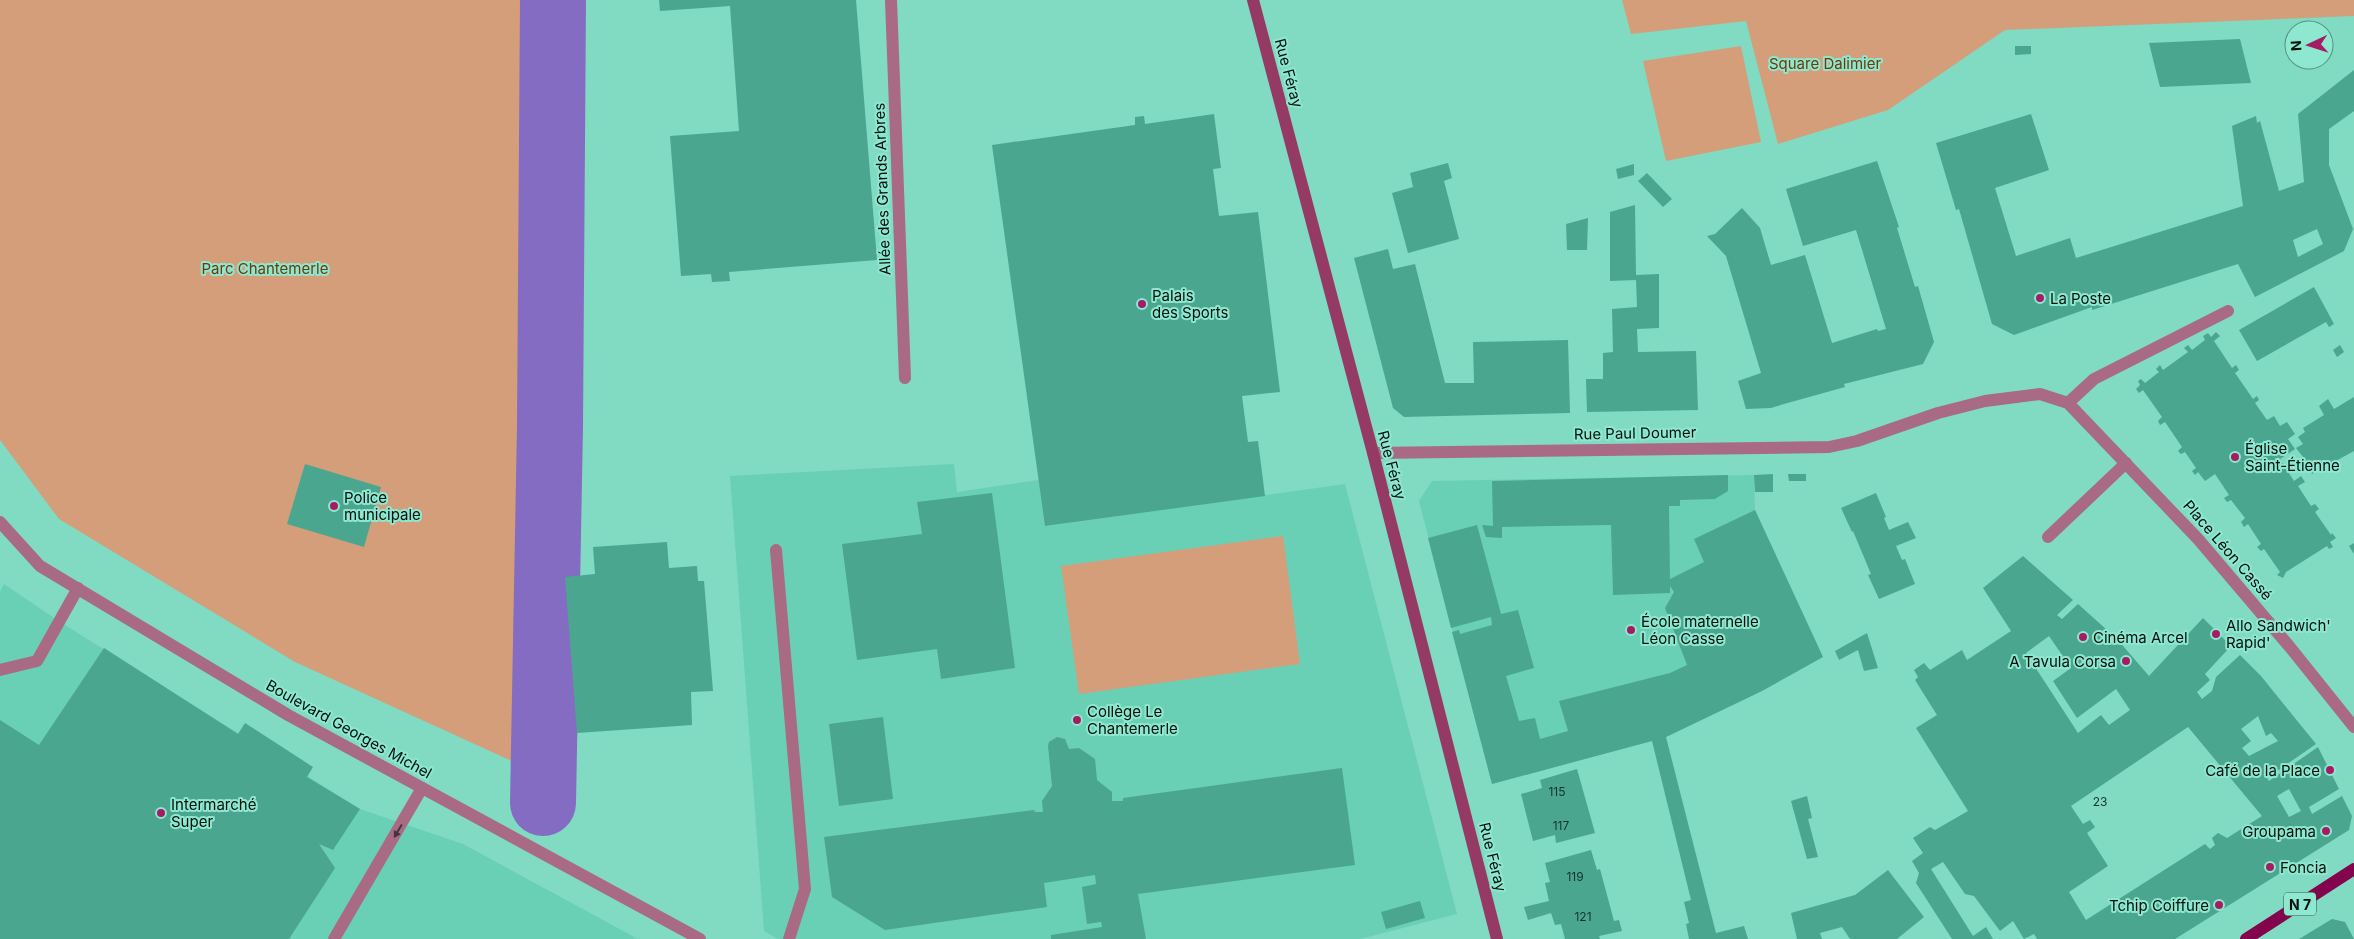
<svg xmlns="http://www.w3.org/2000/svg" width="2354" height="939" viewBox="0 0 2354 939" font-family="Inter,sans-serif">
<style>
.built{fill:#6ad0b5}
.green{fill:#d49e7a}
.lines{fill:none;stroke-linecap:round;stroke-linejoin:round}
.river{stroke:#846cc3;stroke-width:66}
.building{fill:#4ba68f;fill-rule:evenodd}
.lane{stroke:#a96a83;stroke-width:12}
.street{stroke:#a96a83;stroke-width:12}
.secondary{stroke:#953a64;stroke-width:12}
.primary{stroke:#84034d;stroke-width:12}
.oneway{fill:#44353b}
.poi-dot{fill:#a51c65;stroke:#8ee7cf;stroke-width:2}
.labels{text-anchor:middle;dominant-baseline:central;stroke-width:4;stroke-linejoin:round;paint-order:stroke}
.number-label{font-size:12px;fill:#13362c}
.shield{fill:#8ee7cf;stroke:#2b5146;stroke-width:1}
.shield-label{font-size:14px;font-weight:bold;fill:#00110b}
.park-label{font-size:15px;fill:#703806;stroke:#8ee7cf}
.street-label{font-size:15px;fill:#00110b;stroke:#8ee7cf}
.poi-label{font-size:15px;fill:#00110b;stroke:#8ee7cf;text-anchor:start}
</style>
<rect width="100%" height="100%" fill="#81dac2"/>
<path class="built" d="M954,464L957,492L1039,480L1046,526L1345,484L1457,914L1360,939H778L764,931L730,476Z
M1754,475L1755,510L1823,657L1762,691L1666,737L1492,784L1419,501L1432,481Z
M4,584L60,622L360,809L463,844L638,939H0V592Z"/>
<path class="green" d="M0,0H529L534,41L525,767L295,662L59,519L0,440Z
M1622,0H2354V16L2005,30L1888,110L1778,144L1746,21L1631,34Z
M1741,46L1761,142L1666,161L1643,61Z
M1283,536L1300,664L1079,694L1061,566Z"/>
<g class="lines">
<path class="river" d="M543,803L550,426L553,0"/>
</g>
<path class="building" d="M659,0H856L877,260L729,272L730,281L712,282L711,274L681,276L670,136L739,131L730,6L660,11Z
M2240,39L2251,83L2160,87L2149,43Z
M2015,46H2031V54L2015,55Z
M2354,70V111L2329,129V165L2353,229L2344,251L2255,297L2238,264L2092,310V307L2014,335L1992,324L1959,209L1956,210L1936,143L2031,114L2049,170L1995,188L2016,256L2070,238L2076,258L2243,206L2232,126L2256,116L2257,123L2260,121L2279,191L2304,182L2298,114ZM2317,229L2323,244L2298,257L2293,240Z
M1214,114L1221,168L1213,169L1219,216L1258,212L1280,392L1242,396L1248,442L1258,441L1265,496L1045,526L992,145L1135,125V117L1144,116L1145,124Z
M1877,161L1899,227L1897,228L1915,287L1918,286L1934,342L1923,364L1844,384L1845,387L1784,404L1771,408L1746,409L1738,381L1761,373L1726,256L1707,236L1715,234L1742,208L1760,228L1771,265L1805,255L1832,343L1877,329L1878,331L1886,329L1856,230L1803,246L1786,189Z
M1448,163L1452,178L1444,181L1459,239L1408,253L1392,193L1413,187L1410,173Z
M1634,164V175L1618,179L1616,169Z
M1647,173L1672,199L1663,207L1638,181Z
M1635,205L1636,275L1659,274V328L1637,329L1638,352L1696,351L1698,410L1587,412L1586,379H1603V353L1613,352L1612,309L1637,307L1636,280L1610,281V212Z
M1588,218L1587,250H1567L1566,224Z
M1388,249L1393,269L1415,264L1445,383H1474L1473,342L1568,340L1570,413L1404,417L1393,408L1354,258Z
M2314,287L2334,324L2329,327L2326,322L2257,361L2239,330Z
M2216,332L2220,336L2214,341L2232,368L2236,365L2239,370L2235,373L2253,399L2257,396L2259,400L2255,403L2267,420L2274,416L2280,426L2287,422L2295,434L2288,439L2295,449L2280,459L2294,481L2301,476L2305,482L2298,486L2311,506L2315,504L2319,509L2315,512L2331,535L2332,533L2336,538L2330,542L2333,547L2329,549L2327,546L2286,572L2283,578L2277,575L2280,572L2264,549L2261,551L2257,547L2261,544L2248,524L2244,527L2241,522L2245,518L2231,500L2227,502L2224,498L2229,495L2215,474L2205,481L2198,472L2195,475L2192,471L2196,468L2185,452L2181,454L2178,451L2182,447L2165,422L2160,425L2158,421L2162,417L2143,390L2139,393L2136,389L2140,385L2138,381L2141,379L2145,383L2159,372L2156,369L2160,365L2163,370L2188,352L2184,348L2188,345L2192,350L2205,340L2203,336L2208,333L2211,337Z
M2340,345L2344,352L2337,357L2333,350Z
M2354,397V451L2312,474L2307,462L2296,448L2303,444L2298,437L2305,432L2303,428L2324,415L2319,406L2328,399L2334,409Z
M305,464L381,487L364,547L287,524Z
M1773,474V492H1755L1754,475Z
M1788,474H1806V481H1789Z
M1728,475V491L1715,499L1680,500V506H1669L1670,579L1704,562L1694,539L1755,510L1823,657L1762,691L1666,737L1716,933L1744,926L1748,939H1689L1686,924L1689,923L1684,902L1691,900L1652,741L1492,784L1452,632L1459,630L1460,634L1492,625L1491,617L1451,628L1428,538L1477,525L1501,614L1518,610L1534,668L1506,676L1519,721L1535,718L1540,739L1568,731L1559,701L1670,673L1687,665L1665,608L1674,592L1670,586V593L1613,595L1611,525L1502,527V538L1486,537L1482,525L1493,526L1492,481Z
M992,493L1015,668L941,679L937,649L857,660L842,544L922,534L917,502Z
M1876,493L1886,517L1884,518L1889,530L1908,522L1916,538L1896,546L1902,560L1905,559L1915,584L1879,599L1868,575L1871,574L1853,531L1852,532L1841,508Z
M667,542L669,568L697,566L698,581H704L713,691L691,692L692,725L577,733L565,577L595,574L593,547Z
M2354,543V554L2349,546Z
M2023,556L2073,600L2057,615L2062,619L2078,604L2117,639L2149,676L2203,618L2231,646L2205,674L2210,680L2197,692L2202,699L2212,691L2216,677L2240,655L2261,676L2316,744L2267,778L2269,781L2318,747L2339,789L2309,807L2312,814L2342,796L2352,816L2349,830L2175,939H2037L2034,934L2024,939L2013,921L2000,931L1974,896L1965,894L1943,862L1931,869L1973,936L1986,927L1993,939H1952L1916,883L1919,873L1912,861L1923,853L1913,838L1930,827L1935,830L1968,811L1916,728L1937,715L1915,680L1918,677L1914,670L1924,663L1930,670L1962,650L1967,660L2011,631L1983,588ZM2049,636L2071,668L2053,681L2077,718L2116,689L2130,710L2109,725L2101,715L2078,733L2026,653ZM2258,716L2266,736L2271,733L2278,741L2249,756L2242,748L2251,741L2241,729ZM2188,727L2262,816L2227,838L2218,833L2212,838L2215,845L2210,849L2205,844L2086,920L2069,892L2108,866L2087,833L2095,827L2090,820L2083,824L2071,806ZM2289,789L2301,811L2289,817L2277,796Z
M1867,633L1878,668L1864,671L1858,650L1839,660L1835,651Z
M104,648L238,734L245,723L313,767L307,777L360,809L333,850L319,844L335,868L289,939H0V720L39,745Z
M883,717L893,799L839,806L829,724Z
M1057,737L1065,739L1069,749L1079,748L1095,759L1097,780L1112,792V801H1123V798L1342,768L1355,865L1138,894L1146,939H1051V935L1102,927L1101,922L1087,924L1082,887L1096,884L1095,875L1044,883L1047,907L885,930L832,897L824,837L1034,810L1035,812H1043L1042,801L1052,786L1048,746L1049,742Z
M1577,769L1595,833L1556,843L1555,835L1533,841L1521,794L1542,788L1540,780Z
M1807,796L1812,818L1808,819L1818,857L1807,859L1791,801Z
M1591,850L1597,870L1600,869L1614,921L1619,920L1622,931L1599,936L1600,939H1565L1561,924L1555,925L1551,913L1528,920L1524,907L1549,901L1545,883L1550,882L1545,863Z
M1888,870L1924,917L1897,939H1850L1842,927L1820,933L1822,939H1797L1791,913L1855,895Z
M1420,901L1425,918L1386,929L1381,912Z
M2332,919L2345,922L2354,939H2299Z"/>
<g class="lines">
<path class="lane" d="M891,0L905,378
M2048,537L2126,463
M776,550L805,889L789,939
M0,670L37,661L78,588
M334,939L422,788"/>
<path class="street" d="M2068,403L2094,379L2228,311
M1373,453L1829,447L1857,441L1938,413L1985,401L2040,394L2068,403L2198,539L2289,646L2354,727
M0,522L40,566L288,715L700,939"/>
<path class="secondary" d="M1253,0L1373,453L1497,939"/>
<path class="primary" d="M2246,939L2354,869"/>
</g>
<defs><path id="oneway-solid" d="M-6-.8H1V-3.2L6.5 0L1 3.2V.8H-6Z" transform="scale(1.25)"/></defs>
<use class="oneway" href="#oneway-solid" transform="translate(398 831) rotate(121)"/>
<g class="poi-dot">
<circle cx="2040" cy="298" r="5"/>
<circle cx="1142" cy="304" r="5"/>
<circle cx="2235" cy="457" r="5"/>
<circle cx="334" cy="506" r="5"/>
<circle cx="1631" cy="630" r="5"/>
<circle cx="2216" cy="634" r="5"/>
<circle cx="2083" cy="637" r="5"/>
<circle cx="2126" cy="661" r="5"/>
<circle cx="1077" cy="720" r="5"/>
<circle cx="2330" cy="770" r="5"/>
<circle cx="161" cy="813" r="5"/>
<circle cx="2326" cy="831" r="5"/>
<circle cx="2270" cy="867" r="5"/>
<circle cx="2219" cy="905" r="5"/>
</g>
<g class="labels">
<g class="number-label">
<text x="1557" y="791">115</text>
<text x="2100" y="801">23</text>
<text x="1561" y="825">117</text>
<text x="1575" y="876">119</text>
<text x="1583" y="916">121</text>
</g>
<rect class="shield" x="2284" y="892.5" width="32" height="23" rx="4"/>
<g class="shield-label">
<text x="2300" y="904">N 7</text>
</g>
<g class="park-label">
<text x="1825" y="63">Square Dalimier</text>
<text x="265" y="268">Parc Chantemerle</text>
</g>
<g class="street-label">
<text transform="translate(1289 73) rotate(75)">Rue Féray</text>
<text transform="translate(882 189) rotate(-92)">Allée des Grands Arbres</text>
<text transform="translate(1635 433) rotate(-1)">Rue Paul Doumer</text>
<text transform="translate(1392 465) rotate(75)">Rue Féray</text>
<text transform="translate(2228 550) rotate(49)">Place Léon Cassé</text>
<text transform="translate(349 729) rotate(29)">Boulevard Georges Michel</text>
<text transform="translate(1493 857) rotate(76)">Rue Féray</text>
</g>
<g class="poi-label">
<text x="1152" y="295">Palais<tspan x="1152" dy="17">des Sports</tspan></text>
<text x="2050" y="298">La Poste</text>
<text x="2245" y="448">Église<tspan x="2245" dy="17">Saint-Étienne</tspan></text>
<text x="344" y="497">Police<tspan x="344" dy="17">municipale</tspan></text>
<text x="1641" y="621">École maternelle<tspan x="1641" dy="17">Léon Casse</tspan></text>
<text x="2226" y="625">Allo Sandwich'<tspan x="2226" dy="17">Rapid'</tspan></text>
<text x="2093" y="637">Cinéma Arcel</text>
<text x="2116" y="661" text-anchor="end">A Tavula Corsa</text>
<text x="1087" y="711">Collège Le<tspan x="1087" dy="17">Chantemerle</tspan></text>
<text x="2320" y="770" text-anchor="end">Café de la Place</text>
<text x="171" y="804">Intermarché<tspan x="171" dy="17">Super</tspan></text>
<text x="2316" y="831" text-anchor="end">Groupama</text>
<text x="2280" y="867">Foncia</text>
<text x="2209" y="905" text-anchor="end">Tchip Coiffure</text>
</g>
</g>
<g transform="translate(2309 45) rotate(266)"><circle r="24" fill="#8ee7cf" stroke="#559181"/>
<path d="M0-4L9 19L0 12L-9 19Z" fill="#a51c65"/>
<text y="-8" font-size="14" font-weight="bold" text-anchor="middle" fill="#00110b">N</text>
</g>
</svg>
